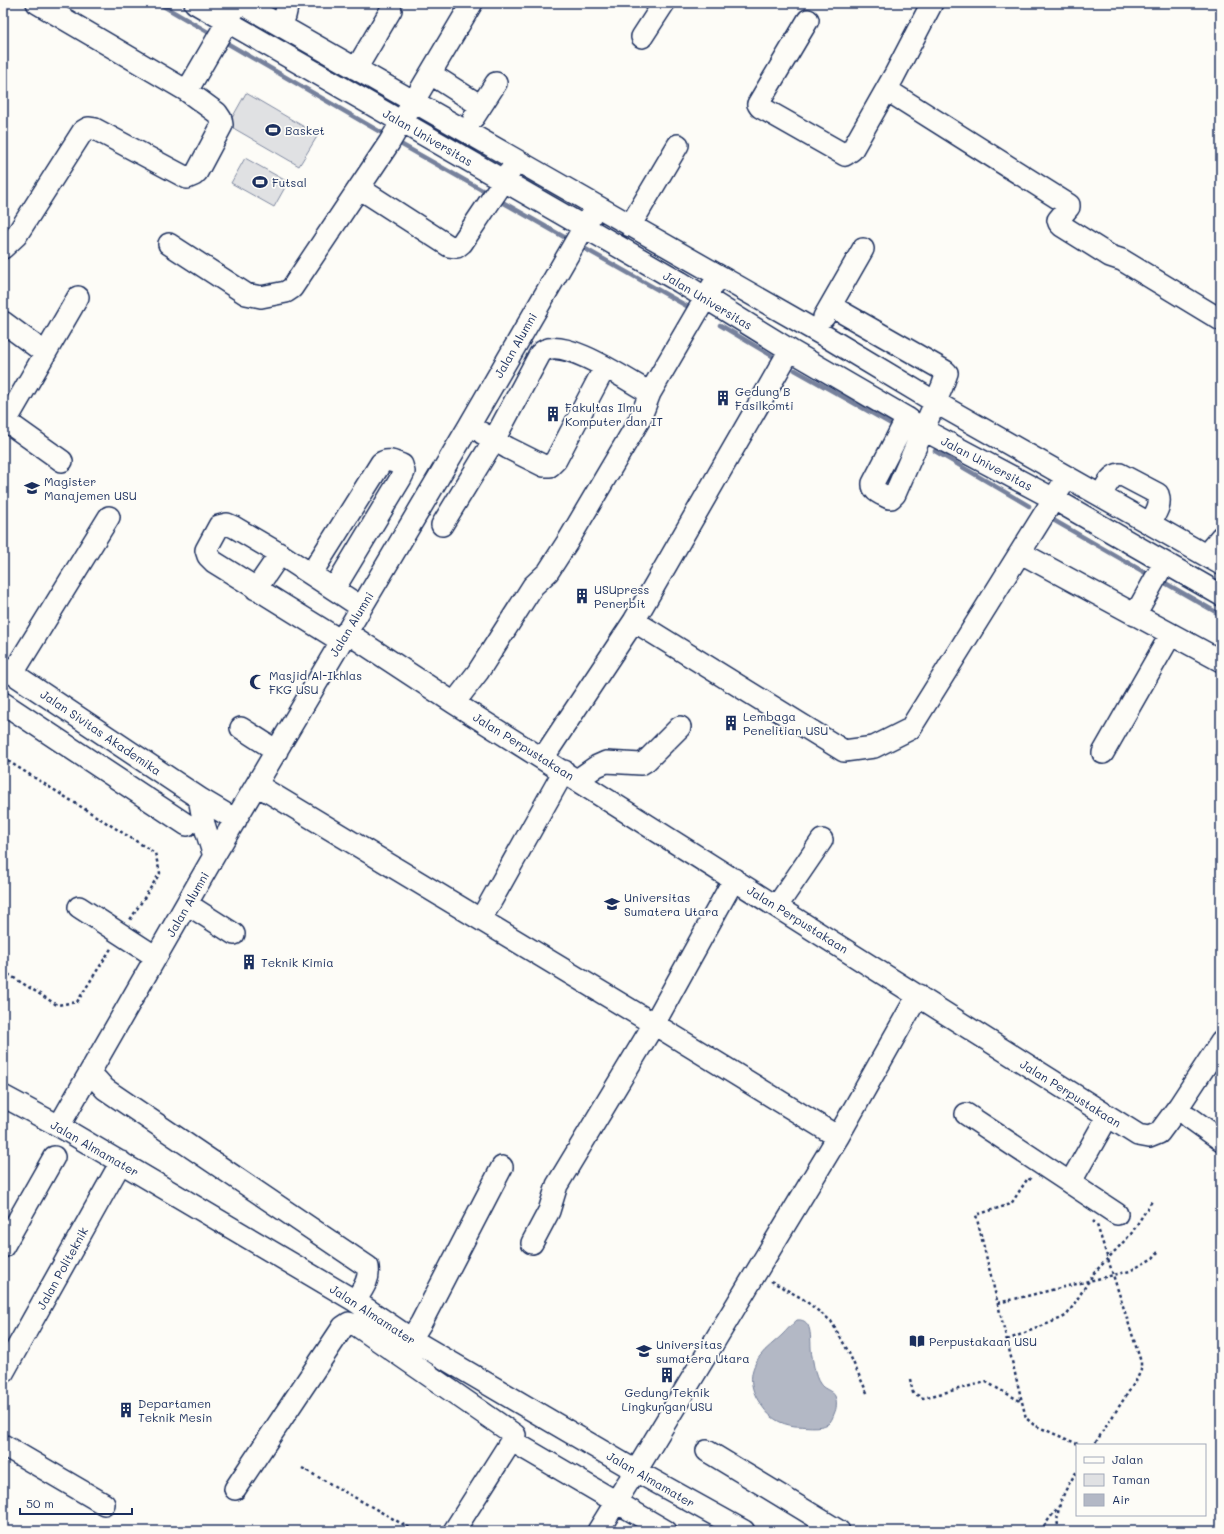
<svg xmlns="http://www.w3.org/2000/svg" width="1224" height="1534" viewBox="0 0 1224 1534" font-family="Mali,sans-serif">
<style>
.green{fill:#e0e1e3;stroke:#7e88a0}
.water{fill:#b3b8c5;stroke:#76819c}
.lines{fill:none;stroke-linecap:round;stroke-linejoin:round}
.stream{stroke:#76819c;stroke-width:4.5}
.minor-casing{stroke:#1b2f5e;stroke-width:24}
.path{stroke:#1b2f5e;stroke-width:2.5;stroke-dasharray:3 3;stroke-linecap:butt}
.minor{stroke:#fdfcf7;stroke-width:21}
.labels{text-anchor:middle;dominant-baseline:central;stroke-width:3.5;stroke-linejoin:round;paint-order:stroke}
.poi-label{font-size:12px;fill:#1b2f5e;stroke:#fdfcf7;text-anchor:start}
.street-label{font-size:12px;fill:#1b2f5e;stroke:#fdfcf7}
</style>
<rect width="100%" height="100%" fill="#fdfcf7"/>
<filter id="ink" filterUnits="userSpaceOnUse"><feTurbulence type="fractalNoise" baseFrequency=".025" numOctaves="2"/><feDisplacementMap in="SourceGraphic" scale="8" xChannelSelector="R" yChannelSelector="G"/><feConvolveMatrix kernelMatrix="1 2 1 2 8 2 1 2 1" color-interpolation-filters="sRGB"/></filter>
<g filter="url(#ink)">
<path class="green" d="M246,93L318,135L299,166L228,125Z
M245,158L288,182L274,207L231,183Z"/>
<path class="water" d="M797,1320C815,1318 809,1344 812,1356C814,1366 815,1380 823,1387C827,1390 832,1391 835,1396C837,1402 837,1408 834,1414C833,1417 831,1422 828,1424C819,1429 804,1426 795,1426C780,1424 770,1418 762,1406C750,1391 747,1373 760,1356C766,1348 775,1342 782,1335C787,1330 791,1325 797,1320Z"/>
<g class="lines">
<path class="stream" d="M158,3L213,35
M225,42L382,133
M397,142L489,194
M497,199L564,237
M582,247L692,309
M720,325L779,360
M795,370L893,425
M935,451L1029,506
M1048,517L1151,576
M1160,580L1221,615"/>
<g class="minor-casing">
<path id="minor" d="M195,3L680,282L790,350L907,418L922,429L1054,499L1221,595
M241,3L830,339L935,402L1221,564
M808,20L758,104L760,107L845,155L852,150L894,76L932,3
M280,25L285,16L288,3
M642,37L664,3
M356,69L391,10
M431,74L481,106
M887,90L1069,205V207L1058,220L1059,223L1062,226L1110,256L1122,260L1221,320
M187,91L234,10
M474,117L496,83
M359,188L449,246L457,247L462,243L511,170
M630,226L678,145
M169,244L246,294L261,297L286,292L292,288L389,143L472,3
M3,248L16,236L83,131L88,128L95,129L187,178L194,175L197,172L222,125L221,119L217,113L187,91L37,3
M831,306L945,371L947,373L942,387L895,494L891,498H889C882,494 872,492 873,483L907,418
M824,317L863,249
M3,322L45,353
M3,419L62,461
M6,421L78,297
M482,433L508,448L544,466H550L556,460L605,367
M1101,495C1106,487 1110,475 1120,474L1158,494C1162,505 1155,514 1150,523
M442,525L494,440L540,354C558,332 630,382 650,393
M1021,553L1171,634L1103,753
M1206,555L1221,537
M311,574L381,463C388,458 394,462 402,465L404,472L401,478L334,589
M256,589L280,554
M1135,615L1164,563
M634,621L844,751L874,747L910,729L1061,487
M346,632L454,703L1138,1135L1149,1137L1159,1133L1179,1106L1221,1042
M1171,634L1221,661
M341,641L214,562L208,556L206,550L219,526L227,524L234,527L280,554L361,607
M3,667L199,798L236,820
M13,673L109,517
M3,703L187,825
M454,703L478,672L533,586L548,572L568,541L640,419L650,393L713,285
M241,728L277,751
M543,758L634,621L790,350
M577,780L597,766L606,762L641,764L646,761L680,727
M257,785L654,1024L838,1137
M199,798L204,824L214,856
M187,904L234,934
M777,906L822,840
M79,907L156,957
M481,919L564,771
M97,1080L105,1089L368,1267C370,1280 362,1290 355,1301
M3,1096L59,1126L355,1301L411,1339L636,1471L744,1531
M966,1114L1117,1214
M1189,1117L1221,1140
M59,1126L214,856L469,426L591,215
M1070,1183L1108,1116
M532,1243L549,1211L557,1185L654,1024L734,879
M3,1247L54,1157
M411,1339L421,1323L502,1167
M3,1373L121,1162
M512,1441L666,1531
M3,1445L104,1504
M707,1451L839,1531
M235,1489L343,1327L349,1323L356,1325L515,1435L454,1531
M598,1531L627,1484L636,1471L838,1137L918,995"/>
</g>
<path class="path" d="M3,758L155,853L160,873L130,920
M3,971L57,1005L77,1002L112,947
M1031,1180L1028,1178L1011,1204L976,1215L1026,1418L1034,1425L1080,1445
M1093,1221L1097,1225L1141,1362V1370L1137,1379L1094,1445
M771,1281L803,1299L831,1321L848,1351L868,1395
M998,1303L1130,1271L1153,1258L1158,1252
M1007,1340L1062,1318L1067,1315L1094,1273L1131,1234L1152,1201
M910,1379L913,1393L923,1398L986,1382L1022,1402
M302,1468L415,1531
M1040,1531L1059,1506
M1059,1531C1053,1510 1066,1488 1077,1471"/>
<use href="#minor" class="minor"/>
</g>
</g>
<defs>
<g id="stadium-bare" transform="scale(1.2)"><path d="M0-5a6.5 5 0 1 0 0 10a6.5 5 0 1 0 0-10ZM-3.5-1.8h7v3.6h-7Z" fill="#1b2f5e" stroke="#fdfcf7" stroke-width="2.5" paint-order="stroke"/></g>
<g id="building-bare" transform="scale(1.2)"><path d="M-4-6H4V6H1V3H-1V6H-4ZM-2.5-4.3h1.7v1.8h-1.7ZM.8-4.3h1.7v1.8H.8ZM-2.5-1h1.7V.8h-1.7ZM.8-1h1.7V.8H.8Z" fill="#1b2f5e" stroke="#fdfcf7" stroke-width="2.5" paint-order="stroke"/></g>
<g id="university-bare" transform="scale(1.2)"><path d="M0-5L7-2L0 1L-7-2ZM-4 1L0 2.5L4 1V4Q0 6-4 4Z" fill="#1b2f5e" stroke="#fdfcf7" stroke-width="2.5" paint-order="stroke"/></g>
<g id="mosque-bare" transform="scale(1.2)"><path d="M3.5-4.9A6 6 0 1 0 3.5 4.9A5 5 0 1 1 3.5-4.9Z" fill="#1b2f5e" stroke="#fdfcf7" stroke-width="2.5" paint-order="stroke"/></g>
<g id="library-bare" transform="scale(1.2)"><path d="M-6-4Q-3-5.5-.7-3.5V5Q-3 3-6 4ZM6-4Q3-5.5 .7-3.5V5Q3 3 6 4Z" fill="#1b2f5e" stroke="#fdfcf7" stroke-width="2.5" paint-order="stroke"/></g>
</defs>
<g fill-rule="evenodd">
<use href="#stadium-bare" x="273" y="130"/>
<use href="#stadium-bare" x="260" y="182"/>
<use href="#building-bare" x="723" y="398"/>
<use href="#building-bare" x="553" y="414"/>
<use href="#university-bare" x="32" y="488"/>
<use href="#building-bare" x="582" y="596"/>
<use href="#mosque-bare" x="257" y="682"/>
<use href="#building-bare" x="731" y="723"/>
<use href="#university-bare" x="612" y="904"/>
<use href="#building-bare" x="249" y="962"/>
<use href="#library-bare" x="917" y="1341"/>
<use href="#university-bare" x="644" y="1351"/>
<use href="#building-bare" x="667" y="1375"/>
<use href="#building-bare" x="126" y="1410"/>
</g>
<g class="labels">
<g class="poi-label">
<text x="285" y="130">Basket</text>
<text x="272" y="182">Futsal</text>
<text x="735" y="391">Gedung B<tspan x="735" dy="14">Fasilkomti</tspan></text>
<text x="565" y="407">Fakultas Ilmu<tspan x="565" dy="14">Komputer dan IT</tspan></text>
<text x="44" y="481">Magister<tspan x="44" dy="14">Manajemen USU</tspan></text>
<text x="594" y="589">USUpress<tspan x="594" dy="14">Penerbit</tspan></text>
<text x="269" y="675">Masjid Al-Ikhlas<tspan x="269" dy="14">FKG USU</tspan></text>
<text x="743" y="716">Lembaga<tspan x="743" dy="14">Penelitian USU</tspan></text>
<text x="624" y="897">Universitas<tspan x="624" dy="14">Sumatera Utara</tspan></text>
<text x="261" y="962">Teknik Kimia</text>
<text x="929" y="1341">Perpustakaan USU</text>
<text x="656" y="1344">Universitas<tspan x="656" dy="14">sumatera Utara</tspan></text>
<text x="667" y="1392" text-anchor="middle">Gedung Teknik<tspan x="667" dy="14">Lingkungan USU</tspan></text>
<text x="138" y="1403">Departamen<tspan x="138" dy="14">Teknik Mesin</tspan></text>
</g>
<g class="street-label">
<text transform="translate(428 137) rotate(30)">Jalan Universitas</text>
<text transform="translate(708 300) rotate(31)">Jalan Universitas</text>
<text transform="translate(515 345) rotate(-60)">Jalan Alumni</text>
<text transform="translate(987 463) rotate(28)">Jalan Universitas</text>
<text transform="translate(351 624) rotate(-59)">Jalan Alumni</text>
<text transform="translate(101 732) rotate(34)">Jalan Sivitas Akademika</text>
<text transform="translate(524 746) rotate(32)">Jalan Perpustakaan</text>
<text transform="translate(187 904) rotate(-60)">Jalan Alumni</text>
<text transform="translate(798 919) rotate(32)">Jalan Perpustakaan</text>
<text transform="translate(1071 1093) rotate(32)">Jalan Perpustakaan</text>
<text transform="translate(95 1148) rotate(30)">Jalan Almamater</text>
<text transform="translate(62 1268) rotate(-61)">Jalan Politeknik</text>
<text transform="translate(373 1314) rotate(33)">Jalan Almamater</text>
<text transform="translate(651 1479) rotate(30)">Jalan Almamater</text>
</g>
</g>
<rect width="1224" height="1534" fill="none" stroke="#fdfcf7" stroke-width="16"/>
<rect x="8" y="8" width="1208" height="1518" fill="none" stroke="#1b2f5e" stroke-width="1.5" filter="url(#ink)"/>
<rect x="1076" y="1444" width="130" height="72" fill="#fdfcf7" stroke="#a3aaba"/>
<rect x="1084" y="1457" width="20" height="6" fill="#fdfcf7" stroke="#a3aaba"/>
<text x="1112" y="1464" font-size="12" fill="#1b2f5e">Jalan</text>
<rect x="1084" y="1474" width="20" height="12" fill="#e0e1e3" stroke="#a3aaba"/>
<text x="1112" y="1484" font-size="12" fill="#1b2f5e">Taman</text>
<rect x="1084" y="1494" width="20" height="12" fill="#b3b8c5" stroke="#a3aaba"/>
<text x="1112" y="1504" font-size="12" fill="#1b2f5e">Air</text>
<path d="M20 1508v6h112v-6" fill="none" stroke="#1b2f5e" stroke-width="2"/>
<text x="26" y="1508" font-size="12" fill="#1b2f5e" stroke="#fdfcf7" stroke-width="3" paint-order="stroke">50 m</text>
</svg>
